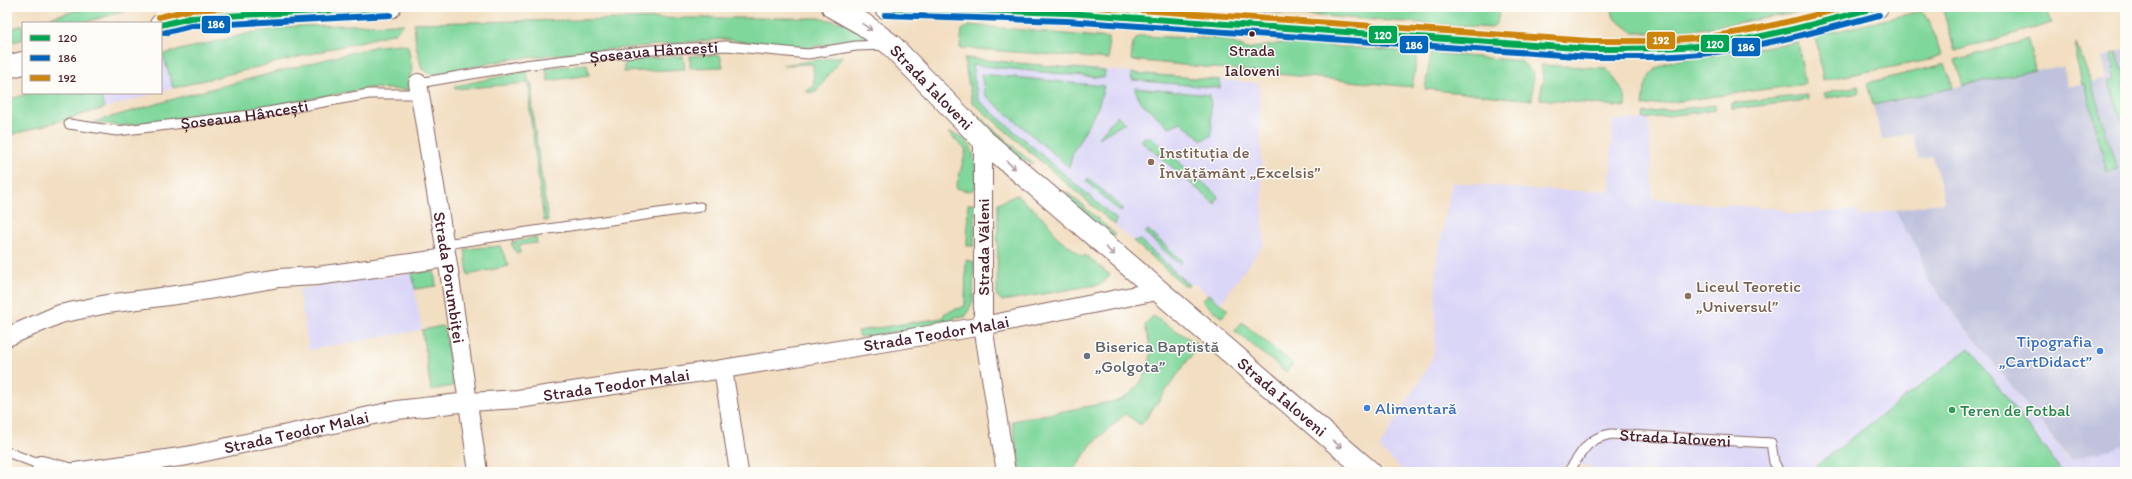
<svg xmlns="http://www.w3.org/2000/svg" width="2132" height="479" viewBox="0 0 2132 479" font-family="Itim,sans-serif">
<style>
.built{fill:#dad6f7}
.industrial{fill:#c0c2dd}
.green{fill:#7fd79b;stroke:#647b63}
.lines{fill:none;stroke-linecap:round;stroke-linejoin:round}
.service-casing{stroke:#856260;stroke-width:11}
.minor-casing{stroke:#856260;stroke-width:20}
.tertiary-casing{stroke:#856260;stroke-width:24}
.trunk-casing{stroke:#856260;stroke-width:24}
.service{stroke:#fff;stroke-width:9}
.minor{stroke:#fff;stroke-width:18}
.tertiary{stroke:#fff;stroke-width:22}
.trunk{stroke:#fff;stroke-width:22}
.bus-1-casing{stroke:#fdfcf7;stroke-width:9}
.bus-2-casing{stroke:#fdfcf7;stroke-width:9}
.bus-3-casing{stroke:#fdfcf7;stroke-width:9}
.bus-1{stroke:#00a651;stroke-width:6}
.bus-2{stroke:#0065bd;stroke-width:6}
.bus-3{stroke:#cc840b;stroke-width:6}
.oneway{stroke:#ae9aa0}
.bus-dot{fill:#4a1f2b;stroke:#fdfcf7;stroke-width:1.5}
.education-dot{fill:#8d6e63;stroke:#fdfcf7;stroke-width:1.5}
.shop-dot{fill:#3f7fe0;stroke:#fdfcf7;stroke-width:1.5}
.worship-dot{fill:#6b7280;stroke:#fdfcf7;stroke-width:1.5}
.leisure-dot{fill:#2e9e5b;stroke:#fdfcf7;stroke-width:1.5}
.labels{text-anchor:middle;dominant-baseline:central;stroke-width:3;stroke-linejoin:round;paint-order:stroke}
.bus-label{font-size:16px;fill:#4a1f2b;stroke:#fdfcf7}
.street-label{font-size:17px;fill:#4a1f2b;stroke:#fdfcf7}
.education-label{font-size:17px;fill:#785e54;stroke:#fdfcf7;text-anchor:start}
.shop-label{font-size:17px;fill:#366cbe;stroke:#fdfcf7;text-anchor:end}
.worship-label{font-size:17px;fill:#5b616d;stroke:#fdfcf7;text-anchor:start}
.leisure-label{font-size:17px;fill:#27864d;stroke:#fdfcf7;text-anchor:start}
.line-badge{stroke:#fdfcf7;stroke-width:1.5}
.badge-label{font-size:11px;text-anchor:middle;font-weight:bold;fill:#fff}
</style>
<rect width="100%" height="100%" fill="#fdfcf7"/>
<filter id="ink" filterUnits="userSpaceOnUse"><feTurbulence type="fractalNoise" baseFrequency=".025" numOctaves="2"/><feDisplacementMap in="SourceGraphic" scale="8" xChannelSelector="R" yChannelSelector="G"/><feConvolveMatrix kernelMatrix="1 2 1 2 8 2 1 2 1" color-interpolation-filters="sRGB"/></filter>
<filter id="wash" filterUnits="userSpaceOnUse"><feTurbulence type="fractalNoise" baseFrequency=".012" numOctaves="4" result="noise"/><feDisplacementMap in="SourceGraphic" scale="16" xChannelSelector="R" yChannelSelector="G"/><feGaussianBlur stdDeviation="0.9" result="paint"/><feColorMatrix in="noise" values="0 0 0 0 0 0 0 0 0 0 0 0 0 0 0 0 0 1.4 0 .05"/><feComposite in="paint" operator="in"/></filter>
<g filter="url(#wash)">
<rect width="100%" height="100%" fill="#f2dec1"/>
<path class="built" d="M161,54H163L173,88L161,92Z
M964,58L1259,83L1264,244L1220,304L1195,284L1184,285L972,102Z
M100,93H156L105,108Z
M1649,119L1653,198L1691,203L1774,208L1792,214L1858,210L1859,217L1895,210L1906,232L1910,235L1920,253L1926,278L2069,460L2125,445V472H1599L1596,469L1567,462L1560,472H1405L1379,448L1430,363L1435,349L1436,263L1452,182L1532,190L1607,191L1610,188L1612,121Z
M412,273L422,330L309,350L299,289Z"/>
<path class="industrial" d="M2125,49V445L2070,460L1926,278L1920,253L1910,235L1906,232L1895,210L1945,202L1933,156L1918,159L1912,133L1882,140L1873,105L2035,70L2064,67L2067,87L2082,84L2107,78L2102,57Z"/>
<path class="green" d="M88,7H140L82,23H31Z
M1194,7H1498C1500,16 1498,22 1492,28Z
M1514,7H1569V8L1565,11L1515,10Z
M1611,7H1803L1795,13L1682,32L1634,33L1614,18Z
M1942,7H2046L2052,23L1955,51Z
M1921,11L1929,20L1941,55L1924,61L1823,80L1816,36Z
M685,18H819L845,23L870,38L798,49L722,39L511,59L433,75L422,69L416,45L414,23Z
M404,24L395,33L173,88L163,54L251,33L295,26Z
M23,25V39L7,44V30Z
M970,25L1108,38L1109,59L960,48L962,30Z
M1139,36L1224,39L1247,49L1283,43L1418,52L1412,87L1131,60L1133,43Z
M2028,40L2035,70L1963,86L1955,60Z
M1798,42L1805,84L1643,106C1645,81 1647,70 1672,61Z
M2076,43L2091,82L2117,170L2107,173L2085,84H2082L2076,58Z
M400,44L408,46L412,69L408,82V90L370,88L245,111L121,126L94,122L184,96L377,46Z
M2117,52L2121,70L2125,69V132L2109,82L2115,80L2112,69L2115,68L2111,53Z
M1431,53L1521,61L1533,73L1532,100L1425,89Z
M720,55L723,67L690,68V56Z
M683,56L685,69L624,72V60Z
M843,56L816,92H805L814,86L813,64L783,65Z
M964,58L1105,71L1104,78L972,65L978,100L1116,219L1115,225L972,102Z
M587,64L589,75L548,81L546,68Z
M1945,64L1953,88L1873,105L1867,83Z
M1541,65L1605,68C1614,78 1627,92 1626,107L1540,99L1543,78Z
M527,71L529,83H532L533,117L548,221H544L530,113L529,83L455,89V86Z
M1131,73L1220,80V88L1132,80Z
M981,74L1104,86L1098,107L1073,152L1069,167L985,95Z
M1858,86L1860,93L1826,98L1824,93Z
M1135,88L1210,95L1212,135L1202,140L1181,122L1169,127L1139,100Z
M31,93H100L105,108L7,136V100Z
M1807,95L1808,100L1732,109V103Z
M1715,105L1716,110L1643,119L1644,113Z
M973,111L1033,164L1011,156L979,126Z
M1117,115L1125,123L1098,138Z
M948,133C956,133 963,137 969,144C974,149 979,184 974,189C969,193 961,189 956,188L966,150Z
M1143,137H1151L1218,196L1215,204L1140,140Z
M1088,178L1123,209L1120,212L1086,181Z
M1066,191L1116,235L1110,241L1075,210Z
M1017,195L1047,221L1056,236L1083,257L1085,255L1110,275L1102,284L1002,301L997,296L998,203Z
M968,204H975L974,246H967Z
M1148,230L1182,261L1179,264L1145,233Z
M536,237L537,243L519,245L520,253L517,254L511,243Z
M1140,240L1189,285H1184L1133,241Z
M500,246L509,266L468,275L465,249Z
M966,260L974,262L973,302L965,317H954V321L944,323V326L860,337L858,331L942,318L945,313L965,306Z
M434,271L436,286L415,289L412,273Z
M1208,294L1228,310L1222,317L1202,301Z
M1153,316L1199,345L1141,425L1125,414L1091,445L1073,472H1024L1020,469L1012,421L1121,400C1136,391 1146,378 1150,360C1152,350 1147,335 1145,325Z
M1242,322L1293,364L1286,372L1235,331Z
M442,326L445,330L453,386L431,390L422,330Z
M1969,348L2062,472H1808Z"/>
</g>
<g filter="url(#ink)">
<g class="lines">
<g class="service-casing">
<g id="service">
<path id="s1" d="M418,83L525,65L652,50L727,46L808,54L856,46L886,45"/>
<path id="s2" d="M69,124L117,131L251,115L369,94H420"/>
<path d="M445,244L700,207"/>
<path d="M7,452L41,465"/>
<path id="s3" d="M1568,472C1583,452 1585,439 1611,434L1771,443L1774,462L1779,472"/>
</g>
</g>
<g class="minor-casing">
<g id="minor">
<path id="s4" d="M418,83L449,271L478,472"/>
<path d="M983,140V326L1006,472"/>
<path d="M7,337L60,314L107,304L191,293L279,278L317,276L447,258"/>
<path d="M723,369L739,472"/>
<path d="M41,465L69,472"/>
<path id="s5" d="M75,472L187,456L397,410L469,402L518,399L723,369L983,326L1157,291"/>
</g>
</g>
<g class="tertiary-casing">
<g id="tertiary">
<path id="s6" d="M833,7L863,24L891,45L983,140L1370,472"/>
<path d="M885,7L1067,13L1591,49C1630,49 1668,49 1707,45C1765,38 1821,22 1877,7"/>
<path d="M203,17L390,7"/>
</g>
</g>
<g class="trunk-casing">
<path id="trunk" d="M161,25L228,7
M7,67L23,63"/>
</g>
<use href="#service" class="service"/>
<use href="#minor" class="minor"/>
<use href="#tertiary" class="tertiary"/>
<use href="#trunk" class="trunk"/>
<g class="bus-1-casing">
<path id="bus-1" d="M885,7L1067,13L1591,49C1630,49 1669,49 1707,45C1765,38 1821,22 1877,7
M161,25L190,18L390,7"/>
</g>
<g class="bus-2-casing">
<path id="bus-2" d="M885,15L1067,21L1591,57C1630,57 1671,58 1710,53C1767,45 1823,30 1879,15
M163,33L191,26L390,15"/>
</g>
<g class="bus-3-casing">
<path id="bus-3" d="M1096,7L1591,41C1630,41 1668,42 1707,37C1754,31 1800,19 1846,7
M159,17L189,10L244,7"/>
</g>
<use href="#bus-1" class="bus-1"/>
<use href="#bus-2" class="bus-2"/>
<use href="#bus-3" class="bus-3"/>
</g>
<defs><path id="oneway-shaft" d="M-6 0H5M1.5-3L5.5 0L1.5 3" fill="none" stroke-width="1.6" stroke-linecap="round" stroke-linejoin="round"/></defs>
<g class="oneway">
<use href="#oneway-shaft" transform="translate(867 27) rotate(35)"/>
<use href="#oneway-shaft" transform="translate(1011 165) rotate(41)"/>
<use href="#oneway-shaft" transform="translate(1110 251) rotate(41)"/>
<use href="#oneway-shaft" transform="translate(1337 444) rotate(40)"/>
</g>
</g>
<circle class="bus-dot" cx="1252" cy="34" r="3.5"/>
<g class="education-dot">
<circle cx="1151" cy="162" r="4"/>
<circle cx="1688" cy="296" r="4"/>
</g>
<g class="shop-dot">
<circle cx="2100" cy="351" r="4"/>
<circle cx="1367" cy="408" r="4"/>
</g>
<circle class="worship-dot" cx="1087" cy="356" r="4"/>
<circle class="leisure-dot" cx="1952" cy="410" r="4"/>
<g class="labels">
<g class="bus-label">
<text x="1252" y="50">Strada<tspan x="1252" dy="20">Ialoveni</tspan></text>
</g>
<g class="street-label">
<text stroke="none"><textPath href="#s1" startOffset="238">Șoseaua Hâncești</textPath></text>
<text stroke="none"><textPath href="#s6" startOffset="128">Strada Ialoveni</textPath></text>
<text stroke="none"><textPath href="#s2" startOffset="177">Șoseaua Hâncești</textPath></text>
<text transform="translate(983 247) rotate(-90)">Strada Văleni</text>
<text stroke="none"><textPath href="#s4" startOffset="197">Strada Porumbiței</textPath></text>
<text stroke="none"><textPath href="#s5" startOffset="873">Strada Teodor Malai</textPath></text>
<text stroke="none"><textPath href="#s5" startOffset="549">Strada Teodor Malai</textPath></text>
<text stroke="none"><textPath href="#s6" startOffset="596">Strada Ialoveni</textPath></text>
<text stroke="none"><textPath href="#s5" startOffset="225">Strada Teodor Malai</textPath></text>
<text stroke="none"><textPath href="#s3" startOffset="124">Strada Ialoveni</textPath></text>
</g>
<g class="education-label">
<text x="1159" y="152">Instituția de<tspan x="1159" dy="20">Învățământ „Excelsis”</tspan></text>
<text x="1696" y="286">Liceul Teoretic<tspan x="1696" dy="20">„Universul”</tspan></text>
</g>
<g class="shop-label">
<text x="2092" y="341">Tipografia<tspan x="2092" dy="20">„CartDidact”</tspan></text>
<text x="1375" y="408" text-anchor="start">Alimentară</text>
</g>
<g class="worship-label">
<text x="1095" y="346">Biserica Baptistă<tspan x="1095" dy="20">„Golgota”</tspan></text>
</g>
<g class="leisure-label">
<text x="1960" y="410">Teren de Fotbal</text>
</g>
</g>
<g class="line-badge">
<rect x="201" y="15" width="30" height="19" rx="4" fill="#0065bd"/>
<rect x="1368" y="25" width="30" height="19" rx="4" fill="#00a651"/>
<rect x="1646" y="31" width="30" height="19" rx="4" fill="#cc840b"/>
<rect x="1700" y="34" width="30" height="19" rx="4" fill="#00a651"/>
<rect x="1399" y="35" width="30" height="19" rx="4" fill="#0065bd"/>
<rect x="1731" y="37" width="30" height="20" rx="4" fill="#0065bd"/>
</g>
<g class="badge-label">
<text x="216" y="28">186</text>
<text x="1383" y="39">120</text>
<text x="1661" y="44">192</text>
<text x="1715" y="48">120</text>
<text x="1414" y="49">186</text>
<text x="1746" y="51">186</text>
</g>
<rect width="2132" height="479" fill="none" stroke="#fdfcf7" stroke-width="24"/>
<rect x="22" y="22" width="140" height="72" fill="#fdfcf7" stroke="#b5a4a5"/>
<rect x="30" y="35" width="20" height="6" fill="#00a651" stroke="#b5a4a5"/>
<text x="58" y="42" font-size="12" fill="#4a1f2b">120</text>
<rect x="30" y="55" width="20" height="6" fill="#0065bd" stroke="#b5a4a5"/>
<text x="58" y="62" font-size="12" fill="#4a1f2b">186</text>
<rect x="30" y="75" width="20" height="6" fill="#cc840b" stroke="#b5a4a5"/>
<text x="58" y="82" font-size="12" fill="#4a1f2b">192</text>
</svg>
